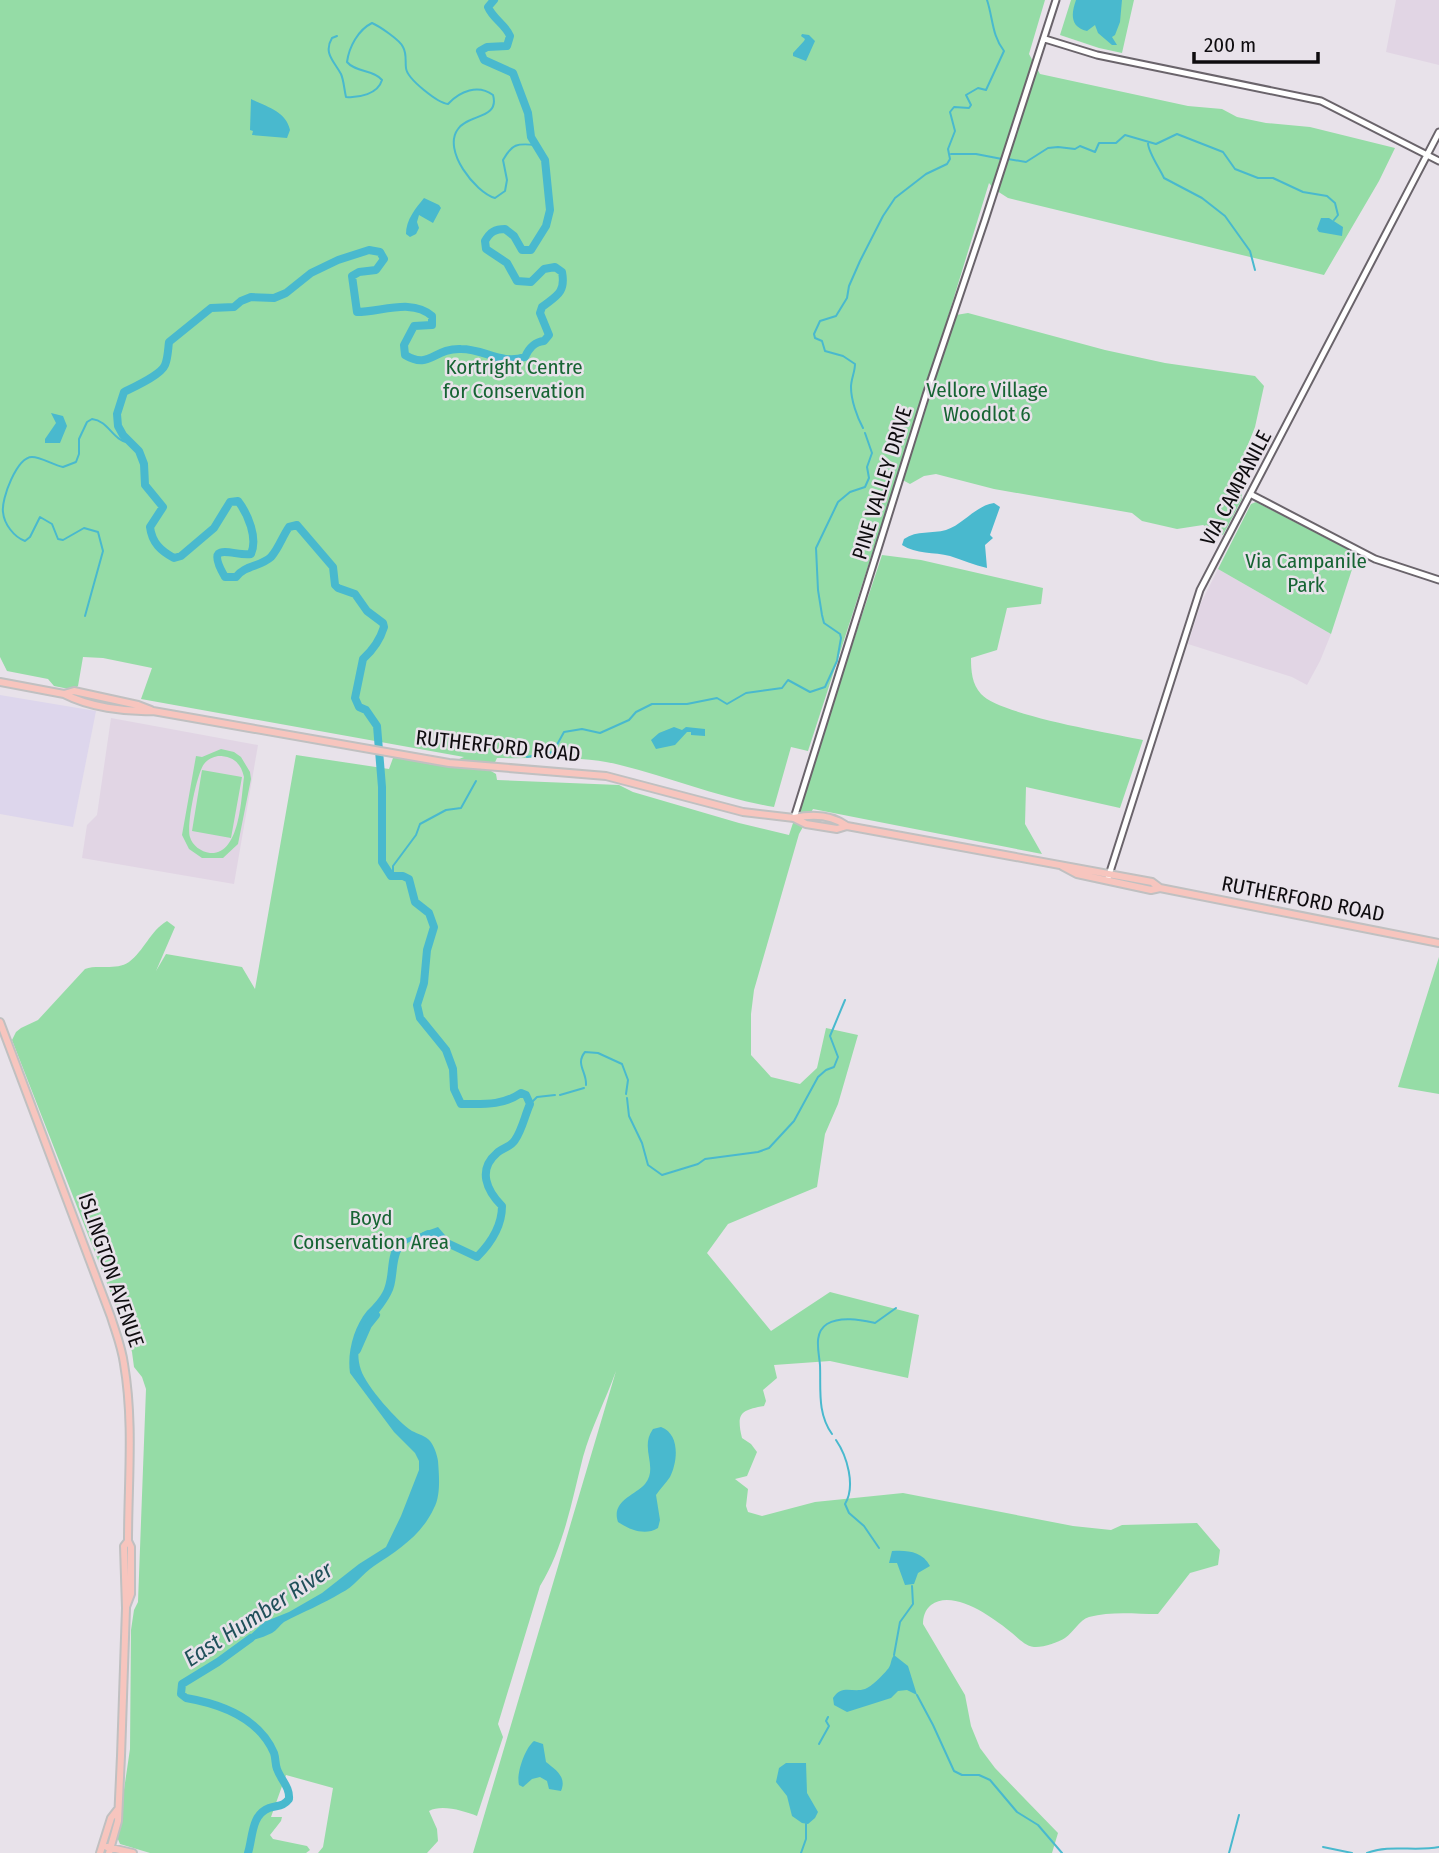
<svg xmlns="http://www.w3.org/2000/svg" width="1439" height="1853" viewBox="0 0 1439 1853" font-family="'Fira Sans Condensed',sans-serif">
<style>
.commercial{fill:#ddd6ec}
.built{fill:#e1d5e4}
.green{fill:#95dca6;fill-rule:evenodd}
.water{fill:#49b9ce}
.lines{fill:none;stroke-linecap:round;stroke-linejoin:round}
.stream{stroke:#49b9ce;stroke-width:2}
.river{stroke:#49b9ce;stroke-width:8}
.minor-casing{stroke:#6a646b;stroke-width:9}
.major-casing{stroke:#c0c0c1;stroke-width:10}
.minor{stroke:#fff;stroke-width:5}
.major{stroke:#f7c5be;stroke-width:6}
.labels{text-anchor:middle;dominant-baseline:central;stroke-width:5;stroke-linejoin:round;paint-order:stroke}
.park-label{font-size:21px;fill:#166433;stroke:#e8e2ea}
.street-label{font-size:21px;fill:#0e0c0f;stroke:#e8e2ea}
.water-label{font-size:23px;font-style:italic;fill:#20505a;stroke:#e8e2ea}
</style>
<rect width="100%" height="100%" fill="#e8e2ea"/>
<path class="commercial" d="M0,695L96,711L73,827L0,814Z"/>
<path class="built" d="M1396,0H1439V65L1386,52Z
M1218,569L1331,634L1320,661L1307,685L1292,677L1188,644L1201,603Z
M111,718L258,745L234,884L82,858L87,825L97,815Z"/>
<path class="green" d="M0,0H1045L1029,54L1040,74L1188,106L1222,109L1237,117L1266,123L1310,127L1395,148L1379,181L1324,275L1008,198L994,189L989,183L947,320L956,315L968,313L1105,350L1165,363L1255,376L1264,386L1255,427L1240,465L1242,499L1223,535L1203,525L1177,529L1142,521L1132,513L994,489L936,474L924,476L910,484L897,477L808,751L791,747L774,807C720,798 672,778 620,765C581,755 536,759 497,758L491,771L496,774L497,780L619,785L633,792L739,823L789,835L882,555L921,560L1043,588L1041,604L1007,608L997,650L971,658C971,671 972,684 981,694C1000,715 1110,733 1143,740L1120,808L1026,787L1025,824L1042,854L813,809L799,834L754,990L751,1014V1055L771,1077L800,1084L817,1068L826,1028L858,1035L838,1104L825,1134L817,1187L728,1224L707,1253L771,1331L830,1292L919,1315L908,1378L830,1361L774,1365L777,1378L763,1390L766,1401L764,1406C741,1410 736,1413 742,1438L751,1444L757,1452L747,1476L735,1479L748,1489L746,1506L748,1512L762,1516L815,1502L903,1493L1073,1526L1111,1530L1122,1525L1197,1523L1220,1550L1218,1565L1190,1573L1158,1614C1135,1614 1111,1611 1089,1617C1079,1620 1074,1632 1065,1638C1059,1642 1042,1648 1034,1647C1025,1646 1018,1638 1012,1633C994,1618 953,1588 931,1605C925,1610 923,1617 923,1624L965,1695L971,1726L980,1748L995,1768L1058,1833L1052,1853H473L616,1371C606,1399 591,1428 583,1457C572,1500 564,1547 540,1586L498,1724L503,1737L477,1816C464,1811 442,1804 429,1811L437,1829L438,1841L427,1853H318L323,1847L333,1788L286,1775L271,1817H282L281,1821L270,1835L273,1839L307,1846L310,1850L306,1853H150L120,1844L117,1837L130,1749L131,1630L134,1610L138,1602L146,1389L142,1377L134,1367L132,1352L117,1309L12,1040L16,1032L21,1028L38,1020L85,969C97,964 116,971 129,962C144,951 150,931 167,921L175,927L156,971L166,954L242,967L255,989L296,755L389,769L393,758L402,754C429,766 436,769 464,757L141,699L152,668L103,658L83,657L78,686L74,690L54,686L48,679L7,671L0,657Z
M1071,0H1134L1122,53L1099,48L1060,35Z
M1256,502L1357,554L1331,634L1218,569L1251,504Z
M221,749L234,752L241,757L250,772L251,779L238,844L223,858H202L189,849L182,835L196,756L202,757ZM218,756C233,756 241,763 244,777C241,799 240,855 210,853C201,852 192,845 190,837C186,826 197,773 204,764C208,759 213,757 218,756Z
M202,770L242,777L231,838L192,831Z
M1439,957V1094L1398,1087Z"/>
<path class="water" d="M1076,0H1122L1120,22L1115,35L1112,37L1117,45H1112L1098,33L1095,25L1087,31C1070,27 1071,14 1076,0Z
M802,34L809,35L815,41L806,61L793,56V53L804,41L805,39L801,36Z
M251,99C267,107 286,111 290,130L287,138L252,135L253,131L250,130Z
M424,198L439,205L441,208L433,223L419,215L417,222L419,228L416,234L410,237L406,234C406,220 415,209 424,198Z
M1321,218H1329L1343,227L1342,236L1319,232L1317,229Z
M51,413L63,416L67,426L60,443H45V439L56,423Z
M994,503L1000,507L990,535L993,538L985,545L987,568C974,565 963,560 950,556C934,552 916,554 902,545L904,539C917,530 932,534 946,530C964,524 975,506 994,503Z
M674,727L682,730L686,727L705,729V736L691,735V732H687L675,745L656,749L651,740L659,733Z
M438,1227L457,1249C441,1248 437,1232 419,1237C416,1239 408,1242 405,1245C395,1256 398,1277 393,1290C381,1319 349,1333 361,1370C366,1386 398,1422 412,1431C418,1434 426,1436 430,1441C434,1446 437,1454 438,1461C439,1475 441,1495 434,1508C421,1536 398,1550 374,1566C362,1574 354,1587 341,1593C323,1604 303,1612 284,1622C280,1625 277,1630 272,1633C264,1637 252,1641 243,1642L264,1622L289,1612L322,1593L359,1564L386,1547L401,1516L419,1470V1461L415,1453L394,1432L350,1373C347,1352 354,1327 367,1311C374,1304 380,1298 384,1289C390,1273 386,1256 396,1242Z
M661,1427C680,1434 678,1461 670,1477C666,1483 660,1489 656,1495L660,1520L658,1528C645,1536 630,1530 618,1522C611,1501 634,1496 645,1484C659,1467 639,1448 653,1429Z
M892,1551C907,1550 922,1551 930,1566L918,1573L914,1584L905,1585L897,1563H889Z
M894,1655L908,1666L917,1695L907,1690L898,1691L891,1698L847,1712L834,1705L833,1698C842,1684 852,1693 865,1689C871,1687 883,1675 887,1670C892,1665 890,1660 894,1655Z
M534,1741L543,1744L546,1762C556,1770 567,1777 561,1791L549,1789L547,1781L540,1777L532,1779L523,1787L519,1785C516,1774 525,1748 534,1741Z
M786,1763H806L807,1793L818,1812L815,1818L808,1824L802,1823L792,1816L787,1796L776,1782L779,1768Z"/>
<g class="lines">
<path class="stream" d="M337,36L332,38C323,53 334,61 341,74C344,81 344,89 346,97C359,98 378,94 382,80C373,69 356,73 347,62C349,47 358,30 372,23C379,26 400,40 403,47C407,54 405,61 406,68C407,79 438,103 448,104C460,91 478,84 493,95C500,119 468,114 458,129C442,150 475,192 495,198L505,191L507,180L503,160C512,144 517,143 535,145
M1148,143C1148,152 1160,169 1164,178L1202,198L1225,216L1250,251L1255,270
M951,154H976L1002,159
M1008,159L1026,162L1048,148L1058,147L1075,149L1080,146L1095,152L1099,143H1116L1125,135L1156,144L1177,134L1223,152L1235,169L1258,178H1273L1303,192L1327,196L1335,203L1338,215L1334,220
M863,428C857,417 851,400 851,387C851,379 855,372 855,364L843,356L825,351L822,341L815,338L814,334L820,321L836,316L847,298L849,286L860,261L883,216L895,198L926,174L947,164L950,159L948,149L955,131L950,112L954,107L969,108L971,105L966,95L978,88L986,90L1004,51C992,36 993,18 987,0
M85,616L103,551L98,532L84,528L63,540L58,539L52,524L40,517L30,537L25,541C14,537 4,524 3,512C1,499 17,457 32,457C41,457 53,465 63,467L76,462L79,454V439L87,422L92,419C109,421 112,440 129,443
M527,757L553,752L564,732L582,729L600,733L629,720L636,712L652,704H687L717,698L727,704L746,693L782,688L788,680L810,692L825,687L837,661L841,638L840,634L824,623L822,615L818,590L816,548L838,502L850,492L865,487L869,478L867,467L872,453L865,433
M393,875V866L416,835L420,824L446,810L461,808L476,781
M586,1085C587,1072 575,1064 585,1052L598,1053L622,1064L628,1080L626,1094
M560,1095L584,1088
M627,1098L629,1116L642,1143L648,1165L662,1175L698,1164L705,1159L758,1152L769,1148L794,1121L818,1077L826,1070L834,1067L838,1057L830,1036L845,1000
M530,1104L537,1097L555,1095
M832,1434C817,1413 821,1389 820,1365C819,1352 813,1333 827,1324C841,1316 860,1320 875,1323L896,1308
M836,1440C847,1456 856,1486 845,1504L849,1513L864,1526L879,1548
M894,1655L900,1622L913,1604L912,1586
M917,1695L933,1725L954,1771L962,1775H979L990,1780L1017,1812L1038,1825L1062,1853
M819,1744L829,1726L826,1721L828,1717
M1323,1847L1352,1853
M801,1853L806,1839V1824
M1229,1853L1239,1815
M1367,1853C1390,1844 1415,1852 1439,1847"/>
<path class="river" d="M424,1236L428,1234L477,1257C491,1243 502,1226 502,1206C487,1191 477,1170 497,1153C502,1148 511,1147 515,1140C522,1130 525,1115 530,1104L526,1095L521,1093C502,1106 483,1104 461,1104L454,1089L453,1069L446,1050L420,1018L417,1005L424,983L427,950L434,927L429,913L415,902L409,879L403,876H391L382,862V787L377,726L366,710L359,707L355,698L363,659C373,650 380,640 384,627L383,623L367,611L355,594L338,588L335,585L333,567L297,525L289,527C282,537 279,548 271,557C260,567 245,565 236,577H225C202,538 235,557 251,554C258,538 248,514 238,501L230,502L214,528L181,556L174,558C161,551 152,543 150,527L163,507L145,485L144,464L139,451L123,435L118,426L117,414L124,392C134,387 161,375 165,365C168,358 168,349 169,342L211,308L234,307L241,301L251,297L274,298L286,293L311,273L338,260L369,250L380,252L384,259L376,270L359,272L352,276L357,312C381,312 412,298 432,316V325L414,326L404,345L405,355C430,370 433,348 461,349C485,349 501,365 525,357C529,348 534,342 544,341L549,335L540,313L542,307C556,296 566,293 562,272L555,267L544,269L531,282L517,281L507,263L486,249L485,241C490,232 495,229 505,229L514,236L522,250H531L546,226L550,210L545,160L531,137L528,113L513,73L484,60L480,51L487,47L507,46L510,36C505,24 493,19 488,7L494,0
M357,1350L368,1325L376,1315
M248,1853C253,1837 251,1815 269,1808C278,1805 283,1807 289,1799C290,1787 281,1780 277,1769C275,1764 276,1759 274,1753C259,1718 221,1704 186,1698L181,1694L182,1684L218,1662L251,1638"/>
<g class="minor-casing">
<path id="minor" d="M1045,39L1097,55L1321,101L1439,161
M1250,494L1375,559L1439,580
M794,818L926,395L985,220L1056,0
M1108,878L1200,590L1439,132"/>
</g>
<g class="major-casing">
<path id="major" d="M0,682L64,694C89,707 125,712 153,711L449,763L606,776L743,812L794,818L806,824L837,829L847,826
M64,694L74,691L138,705L151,710
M794,818C812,814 832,815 847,826L1152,882L1160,888
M1062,866L1077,874L1151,890L1160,888L1439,943
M0,1022L111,1317C116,1333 122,1348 124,1364C134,1422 128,1482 128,1541L124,1546L126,1608L121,1756L118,1821L109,1853
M126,1607L131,1594V1547L128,1541
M107,1847L133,1853
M100,1853L111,1818L118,1809"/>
</g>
<use href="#minor" class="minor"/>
<use href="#major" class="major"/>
</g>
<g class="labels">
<g class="park-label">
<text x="514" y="367">Kortright Centre<tspan x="514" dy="24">for Conservation</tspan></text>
<text x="987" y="390">Vellore Village<tspan x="987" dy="24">Woodlot 6</tspan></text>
<text x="1306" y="561">Via Campanile<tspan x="1306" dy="24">Park</tspan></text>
<text x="371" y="1218">Boyd<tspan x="371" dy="24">Conservation Area</tspan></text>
</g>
<g class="street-label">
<text transform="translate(882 483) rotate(-73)">PINE VALLEY DRIVE</text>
<text transform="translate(1236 488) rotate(-62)">VIA CAMPANILE</text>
<text transform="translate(498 746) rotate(6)">RUTHERFORD ROAD</text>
<text transform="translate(1303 899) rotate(11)">RUTHERFORD ROAD</text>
<text transform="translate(111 1270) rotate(71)">ISLINGTON AVENUE</text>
</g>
<g class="water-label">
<text transform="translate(258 1614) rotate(-33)">East Humber River</text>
</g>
</g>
<path d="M1194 52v10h124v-10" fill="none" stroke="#0e0c0f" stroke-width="3.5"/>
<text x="1204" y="52" font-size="21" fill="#0e0c0f" stroke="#e8e2ea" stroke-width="5" paint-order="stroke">200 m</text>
</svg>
